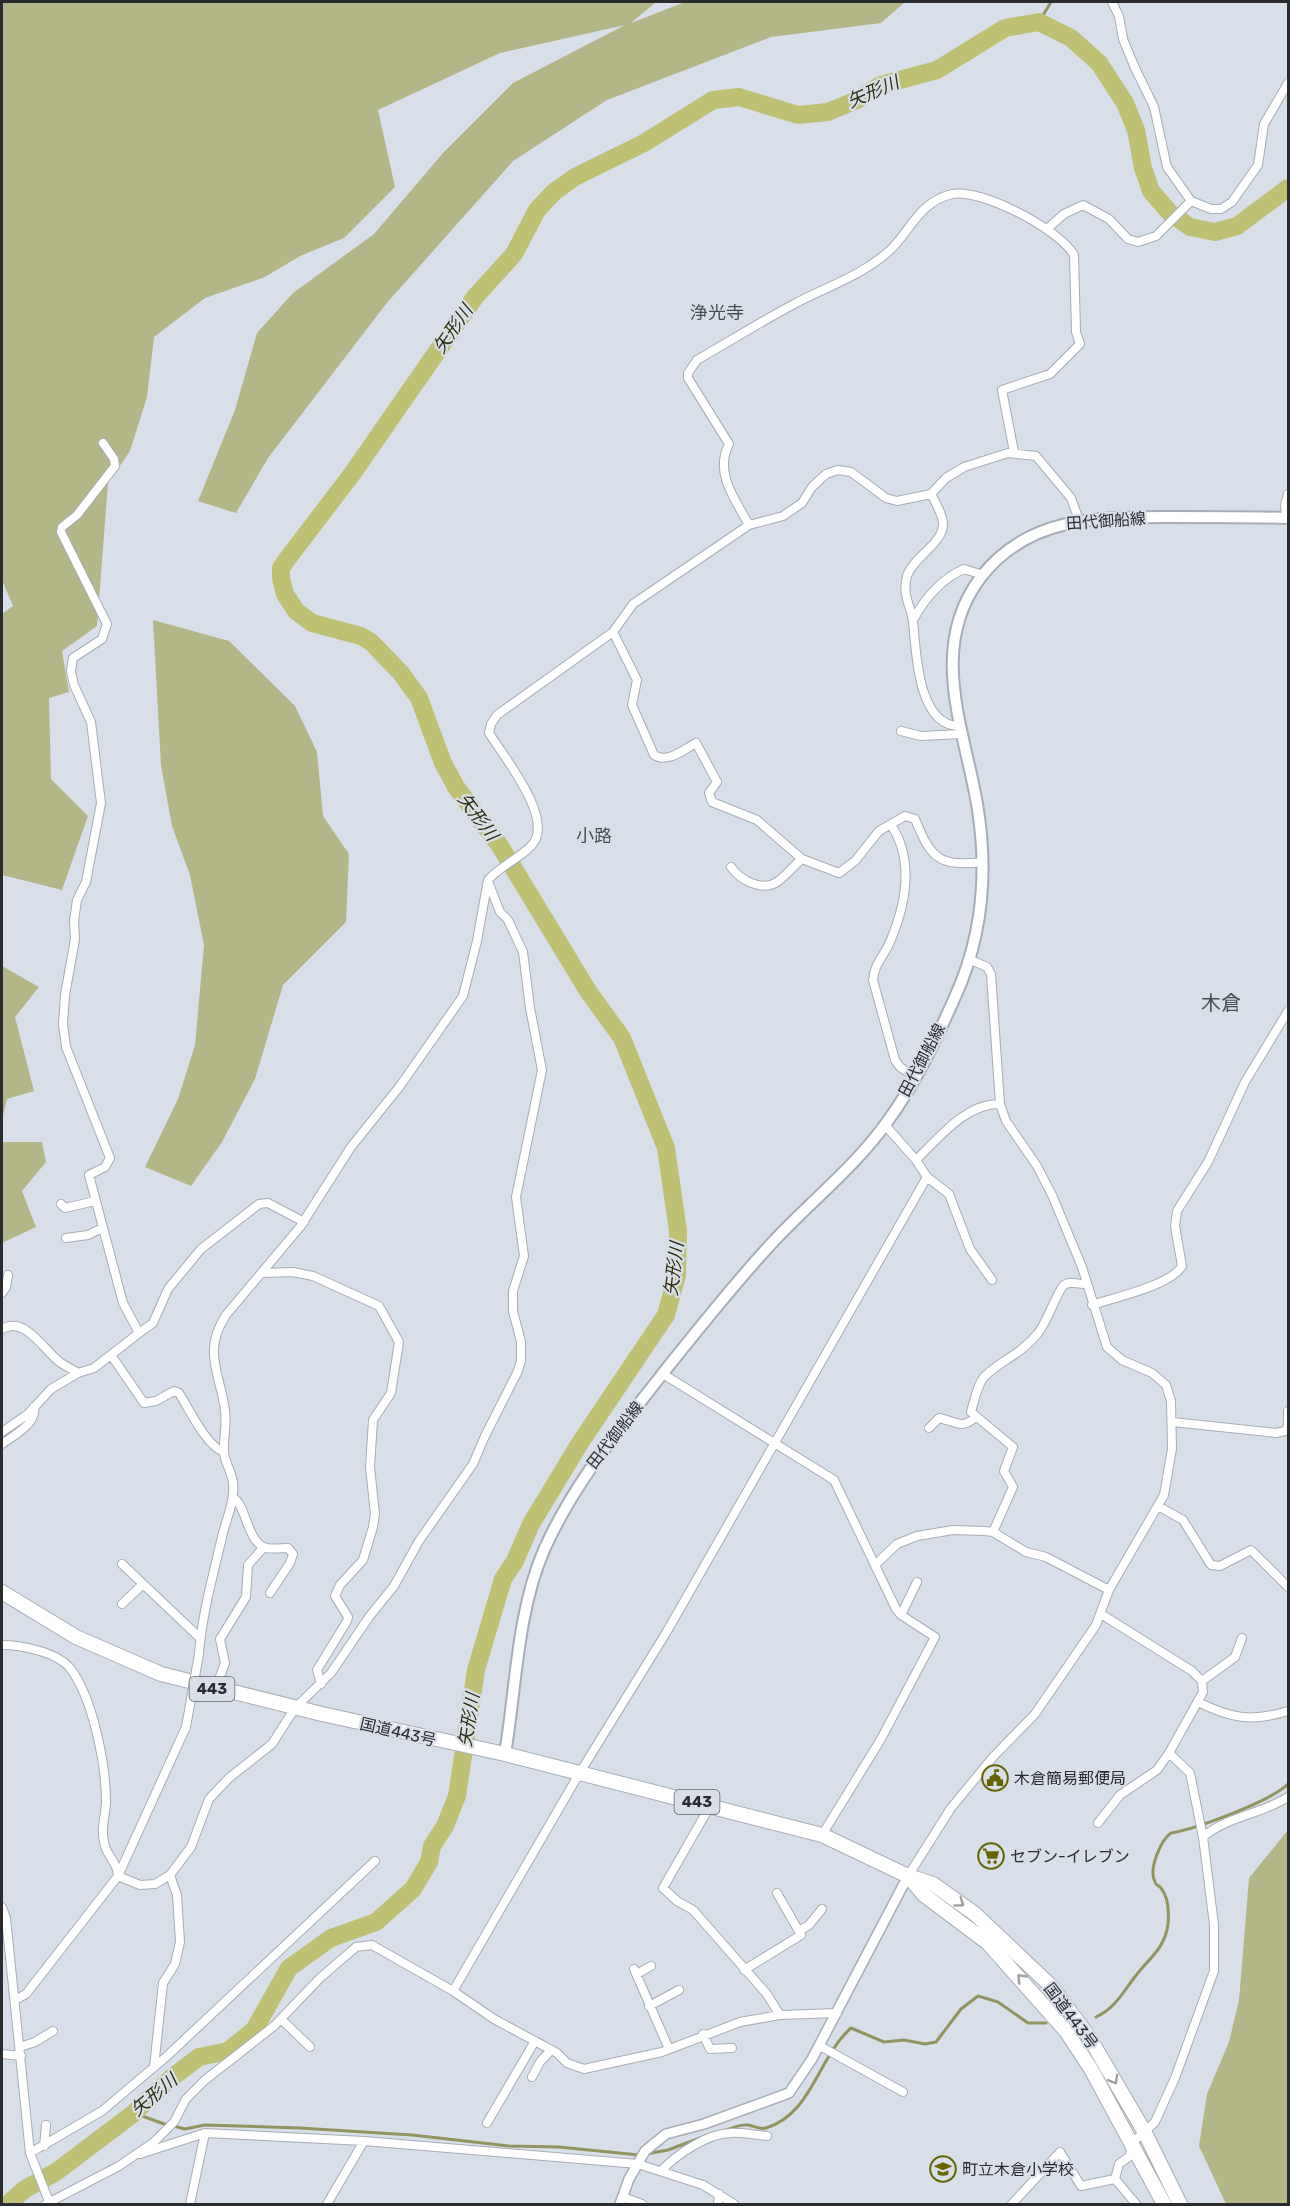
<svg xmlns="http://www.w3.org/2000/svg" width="1290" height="2206" viewBox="0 0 1290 2206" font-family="Rubik,'Noto Sans JP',sans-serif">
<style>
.green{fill:#b3b687}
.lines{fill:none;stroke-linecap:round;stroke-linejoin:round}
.stream{stroke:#91945f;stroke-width:3}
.river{stroke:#bec174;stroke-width:18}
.minor-casing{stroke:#a6adb6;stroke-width:10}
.tertiary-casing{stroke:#a6adb6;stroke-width:12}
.secondary-casing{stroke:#a6adb6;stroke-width:14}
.trunk-casing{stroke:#a6adb6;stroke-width:16}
.minor{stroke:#fff;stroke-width:8}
.tertiary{stroke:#fff;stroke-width:9}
.secondary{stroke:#fff;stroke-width:10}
.trunk{stroke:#fff;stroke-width:14}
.minor-bridge-casing{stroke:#a6adb6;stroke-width:10;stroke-linecap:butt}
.minor-bridge{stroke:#fff;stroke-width:8}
.oneway{stroke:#9fa0a1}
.labels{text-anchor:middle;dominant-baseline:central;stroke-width:4.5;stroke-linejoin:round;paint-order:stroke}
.shield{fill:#d9dfe9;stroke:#5e6167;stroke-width:1.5}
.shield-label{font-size:15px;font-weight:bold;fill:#292b2f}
.street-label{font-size:16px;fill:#292b2f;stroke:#d9dfe9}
.poi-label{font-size:16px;fill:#292b2f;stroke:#d9dfe9;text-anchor:start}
.water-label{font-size:18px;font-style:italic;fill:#2e2f0d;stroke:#d9dfe9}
.neighbourhood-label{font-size:18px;fill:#484d55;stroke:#d9dfe9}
.quarter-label{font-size:20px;fill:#484d55;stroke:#d9dfe9}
</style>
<rect width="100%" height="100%" fill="#d9dfe9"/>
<path class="green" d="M2,2H656L631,23L685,2H905L881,23L771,37L607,100L513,161L386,304L268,458L236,513L198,501L235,410L257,333L293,293L374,234L443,153L513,83L625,25L500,53L378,110L395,187L344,238L300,256L265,277L205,298L154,337L147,397L130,451L108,483L97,626L62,651L69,692L49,698L51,779L88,816L62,890L2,875V614L13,606L2,580Z
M153,620L229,641L295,706L317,752L323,816L349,854L346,922L283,985L255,1079L222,1142L191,1186L145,1167L178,1099L195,1045L204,945L190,875L172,826L161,765Z
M2,966L39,987L15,1017L34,1091L7,1099L2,1120Z
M2,1142H42L46,1162L22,1191L36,1227L2,1243Z
M1288,1830L1287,2204H1226L1199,2146L1207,2094L1229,2042L1239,2000L1249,1878Z"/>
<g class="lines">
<path class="stream" d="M1039,22L1051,2
M1096,2017C1114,2009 1122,1994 1134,1978C1148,1959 1165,1949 1168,1924C1169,1913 1169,1898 1161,1888C1159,1885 1156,1886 1155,1882C1148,1869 1161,1840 1171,1833C1196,1829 1271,1801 1288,1784
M134,2113L167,2125
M174,2126L185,2129L205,2125L300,2128L412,2135L509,2146L559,2147L639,2155
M726,2130C732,2128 741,2124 748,2125C755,2126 760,2130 766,2128C812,2114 818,2057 851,2028L884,2042L904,2040L925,2044L936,2042L961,2009L978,1996L998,2002L1028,2023H1046
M646,2154L668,2150L708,2135"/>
<path class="river" d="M8,2204L25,2189L56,2172L134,2113L170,2079L199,2057L228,2051L254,2030L289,1968L331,1938L376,1922L413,1889L429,1862L432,1846L445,1826L457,1796L476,1670L503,1579L515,1561L531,1524L580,1443L666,1315L677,1275L678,1231L666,1148L622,1038L588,991L500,846L456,787L443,763L419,698L401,673L371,642L361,636L312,623L296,611L285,594L281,578V568L288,558L352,474L475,297L514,254L537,210L554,192L575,177L644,143L713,100L739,97L798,115L828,112L857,100L881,85L937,70L1005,28L1039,22L1071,38L1099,63L1125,103L1136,130L1143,168L1151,191L1170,213L1190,227L1215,232L1237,226L1288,188"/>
<g class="minor-casing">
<path id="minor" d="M1112,2L1119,16L1123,39L1135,68L1154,107L1167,167L1191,201L1211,209H1221L1232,202L1258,165L1264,124L1288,83
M1048,228L1064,214L1083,205L1109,219L1128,239L1138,242L1156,236L1191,201
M931,494C935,502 943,514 943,524C943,544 913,557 907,576C902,595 910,604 913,621C916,649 917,726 959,726
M1286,518L1285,505L1288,494
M749,525C735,499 714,473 729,444L688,378V373L697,360C730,341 762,321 796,303C827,287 862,275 888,252C909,234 918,202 952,194C981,188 1059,229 1074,255L1076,332L1080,344L1050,374L1002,390L1014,452
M913,620C925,598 941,579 964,569L983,575
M613,632L637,680L632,705L654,755C668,764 684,749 696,743L717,782L709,793L712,802L757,820L802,859L839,873L855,861L879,831L905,816L915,819C931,858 938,867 983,862
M901,731L921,736L961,734
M891,825C915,861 906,904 890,942C884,956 874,964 873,980L895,1060L900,1067L915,1077
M731,867C740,880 762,892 777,882C786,876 793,866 802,859
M916,1160C939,1138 966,1103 1000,1104
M927,1177L949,1194L970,1249L992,1280
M61,1204L65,1208L95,1201
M66,1238L88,1235L102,1228
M263,1273L293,1272L313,1276L379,1306L399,1342L391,1393L373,1420L370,1467L375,1514L373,1527L363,1560L340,1585L335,1596L348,1617L347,1621L317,1670L321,1684
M2,1293L6,1287L8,1275
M1092,1305C1115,1297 1170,1286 1182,1266L1175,1226L1177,1211L1208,1162L1245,1082L1288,1011
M2,1329C25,1315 44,1351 61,1363C67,1367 72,1369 78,1373
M139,1333L153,1323L168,1289L201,1249L259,1204L268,1203L304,1222
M111,1355L144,1403L156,1401L174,1391L179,1393C189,1409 207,1447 224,1452
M663,1374L834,1480L896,1609L901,1615L935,1637L881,1739L822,1835
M1173,1422L1276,1433L1285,1431L1288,1426V1411
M929,1428L939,1418C955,1421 963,1431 976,1416
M2,1432L28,1414L51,1389L78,1373L94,1368L139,1333L123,1303L89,1175L105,1167L110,1158L66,1047L63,1024L65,995L75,939L74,921L77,900L86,882L101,803L91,722L74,685L71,671L73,658L102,639L107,624L61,532L62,527L77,515L115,466L114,459L103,443
M2,1444C14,1435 37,1424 34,1407
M233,1498C245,1502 246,1537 263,1547C270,1550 280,1548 288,1548L293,1554L290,1563L270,1593
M1158,1506L1183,1520L1211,1565L1220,1566L1251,1550L1288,1587
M993,1532L1013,1487L1004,1471L1013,1447L971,1412C974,1402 977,1385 984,1377C999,1361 1021,1355 1038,1333C1047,1322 1058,1290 1064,1285C1071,1280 1078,1285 1086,1284
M122,1564L200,1638
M876,1564L897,1544L917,1536L953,1530L985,1531L993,1532L1026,1552L1046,1557L1109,1590
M122,1604L143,1584
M1101,1614L1192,1671L1202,1681L1203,1692L1169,1753L1190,1773L1203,1837L1214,1925V1971L1175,2078L1155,2122L1132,2143L1130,2156L1119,2164L1115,2179
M901,1615L917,1582
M2,1645C21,1645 57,1652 70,1668C93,1698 106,1765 106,1802C106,1812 102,1823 103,1834C104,1857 117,1859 118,1875
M199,1654C202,1614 213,1576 222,1537C226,1519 235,1502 233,1483C232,1472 225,1463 224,1453C223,1440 227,1425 225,1411C220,1372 202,1352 226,1315L300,1227L351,1147L400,1086L463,996L477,941L488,880C500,866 519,859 532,845C555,819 504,757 489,733L491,724L497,715L613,632L633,604L749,525L783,516L802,503L812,487L826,474L838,470L851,472L886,498L897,501L931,494L946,478L964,467L1008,453L1036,456L1071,498L1079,520
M1202,1681L1235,1657L1242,1638
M215,1690L225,1663L220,1639L246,1597L248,1565L264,1547
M1198,1702C1232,1719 1252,1722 1288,1711
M710,1806L663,1888L677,1901L693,1910L766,1993L780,2015
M1098,1823L1120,1795L1157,1770L1169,1753
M1203,1837C1228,1816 1262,1814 1288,1797
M118,1876L140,1885L155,1884L170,1875L191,1847L209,1799L229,1778L272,1744L295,1708L331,1673L369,1617L394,1586L419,1541L473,1464L485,1436L517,1373L521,1361V1342L513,1311V1291L524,1256L516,1197L542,1070L530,1008L523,952L508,920L500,912L489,884
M908,1876L951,1808L994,1756L1035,1714L1096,1625L1109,1590L1164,1495L1172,1449L1171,1401L1166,1385L1152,1373L1122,1360L1107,1347L1082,1267L1052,1195L1037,1166L1006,1121L1000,1104L991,974L987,967L971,960
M2,1907L6,1918L30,2153L50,2204
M799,1931L809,1925L822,1909
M634,1969L669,2049
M744,1970L801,1935L777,1893
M637,1974L651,1966
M453,1991L579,1774L666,1633L927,1177L916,1160L885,1125
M15,2000L26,1994L118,1876L186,1727
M649,2006L679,1990
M281,2019L310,2047
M703,2034L710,2049L732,2048
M820,2046L903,2092
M20,2047L35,2042L53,2031
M2,2054L21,2056
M154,2067L163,1983L175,1964L180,1942L177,1895L170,1875
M532,2077L540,2062L551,2050
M487,2123L535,2041
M44,2146L46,2125
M30,2153L102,2111L166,2057L375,1861
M140,2154L205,2133L364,2141L638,2164L703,2185L734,2204
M661,2171C676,2155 706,2134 730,2133C742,2132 755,2135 767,2136
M1115,2179L1136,2204
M623,2197L642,2204
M46,2204L119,2166L154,2142L174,2122L186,2099L205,2080L274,2026L320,1978L356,1947L372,1945L453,1991L494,2019L557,2053L567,2063L584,2069L662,2052L740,2022L780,2015L837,2013
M190,2204L205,2133
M327,2204L364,2141
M718,2204L719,2194
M1012,2204L1060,2152L1081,2186L1115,2179"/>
</g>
<g class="tertiary-casing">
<path id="tertiary" d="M620,2204L629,2179L645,2151L666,2134L704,2124L789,2093L812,2059L908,1876"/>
</g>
<g class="secondary-casing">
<path id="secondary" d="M505,1754C516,1688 517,1612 544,1550C573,1485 616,1433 660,1377C696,1332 732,1286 772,1243C810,1202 855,1167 887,1122C915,1084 936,1040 955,997C982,938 988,875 978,810C966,732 926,649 981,577C1029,515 1101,517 1172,517C1211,517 1250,517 1288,518"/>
</g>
<g class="trunk-casing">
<path id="trunk" d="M2,1592L76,1637L161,1674L322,1714L505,1754L822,1835L908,1876L933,1884L975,1914L1051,1986L1089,2037L1144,2131L1180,2204
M908,1876L924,1895L988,1943L1066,2031L1091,2069L1164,2204"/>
</g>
<use href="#minor" class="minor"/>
<use href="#tertiary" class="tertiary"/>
<use href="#secondary" class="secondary"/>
<use href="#trunk" class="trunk"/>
<g class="minor-bridge-casing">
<path id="minor-bridge" d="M186,1727L199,1654"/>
</g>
<use href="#minor-bridge" class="minor-bridge"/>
</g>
<defs><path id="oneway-chevron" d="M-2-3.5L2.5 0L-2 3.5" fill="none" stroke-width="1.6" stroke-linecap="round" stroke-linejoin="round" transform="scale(1.5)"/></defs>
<g class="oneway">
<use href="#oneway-chevron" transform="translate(960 1903) rotate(36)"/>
<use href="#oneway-chevron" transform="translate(1021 1978) rotate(-134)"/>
<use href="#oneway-chevron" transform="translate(1114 2080) rotate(60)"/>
</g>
<defs>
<g id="civic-ring" transform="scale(1.35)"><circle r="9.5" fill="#d9dfe9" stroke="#646500" stroke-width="1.5"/><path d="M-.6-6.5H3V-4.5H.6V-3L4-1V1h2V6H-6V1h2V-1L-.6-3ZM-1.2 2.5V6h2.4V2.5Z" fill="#646500"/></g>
<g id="supermarket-ring" transform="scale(1.35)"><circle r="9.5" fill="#d9dfe9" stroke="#646500" stroke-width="1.5"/><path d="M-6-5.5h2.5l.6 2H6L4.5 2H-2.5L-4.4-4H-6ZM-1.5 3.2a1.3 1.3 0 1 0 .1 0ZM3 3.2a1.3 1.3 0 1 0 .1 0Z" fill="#646500"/></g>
<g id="school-ring" transform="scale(1.35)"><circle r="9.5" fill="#d9dfe9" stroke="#646500" stroke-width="1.5"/><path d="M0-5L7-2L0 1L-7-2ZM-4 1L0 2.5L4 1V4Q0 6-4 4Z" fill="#646500"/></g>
</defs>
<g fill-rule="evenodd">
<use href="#civic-ring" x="995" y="1778"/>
<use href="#supermarket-ring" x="991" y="1856"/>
<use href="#school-ring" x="943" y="2169"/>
</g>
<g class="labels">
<g class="shield">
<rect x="189.5" y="1677" width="45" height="24" rx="4.5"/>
<rect x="674.5" y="1790" width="45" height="24" rx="4.5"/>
</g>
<g class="shield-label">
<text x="212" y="1689">443</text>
<text x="697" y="1802">443</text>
</g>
<g class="street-label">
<text transform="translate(1106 521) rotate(-4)">田代御船線</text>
<text transform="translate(922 1060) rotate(-62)">田代御船線</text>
<text transform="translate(615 1435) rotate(-52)">田代御船線</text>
<text transform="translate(398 1732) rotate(13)">国道443号</text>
<text transform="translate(1071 2016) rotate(53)">国道443号</text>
</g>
<g class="poi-label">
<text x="1014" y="1778">木倉簡易郵便局</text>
<text x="1010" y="1856">セブン-イレブン</text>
<text x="962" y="2169">町立木倉小学校</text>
</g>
<g class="water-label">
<text transform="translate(873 92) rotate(-23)">矢形川</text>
<text transform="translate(453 329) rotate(-55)">矢形川</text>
<text transform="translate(478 817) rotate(53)">矢形川</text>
<text transform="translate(674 1269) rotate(-83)">矢形川</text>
<text transform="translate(469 1720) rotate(-81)">矢形川</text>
<text transform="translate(154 2095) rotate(-40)">矢形川</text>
</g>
<g class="neighbourhood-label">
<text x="717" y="313">浄光寺</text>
<text x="594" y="836">小路</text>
</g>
<g class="quarter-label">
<text x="1221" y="1003">木倉</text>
</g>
</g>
<rect width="1290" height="2206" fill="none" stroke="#292b2f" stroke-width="6"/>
</svg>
